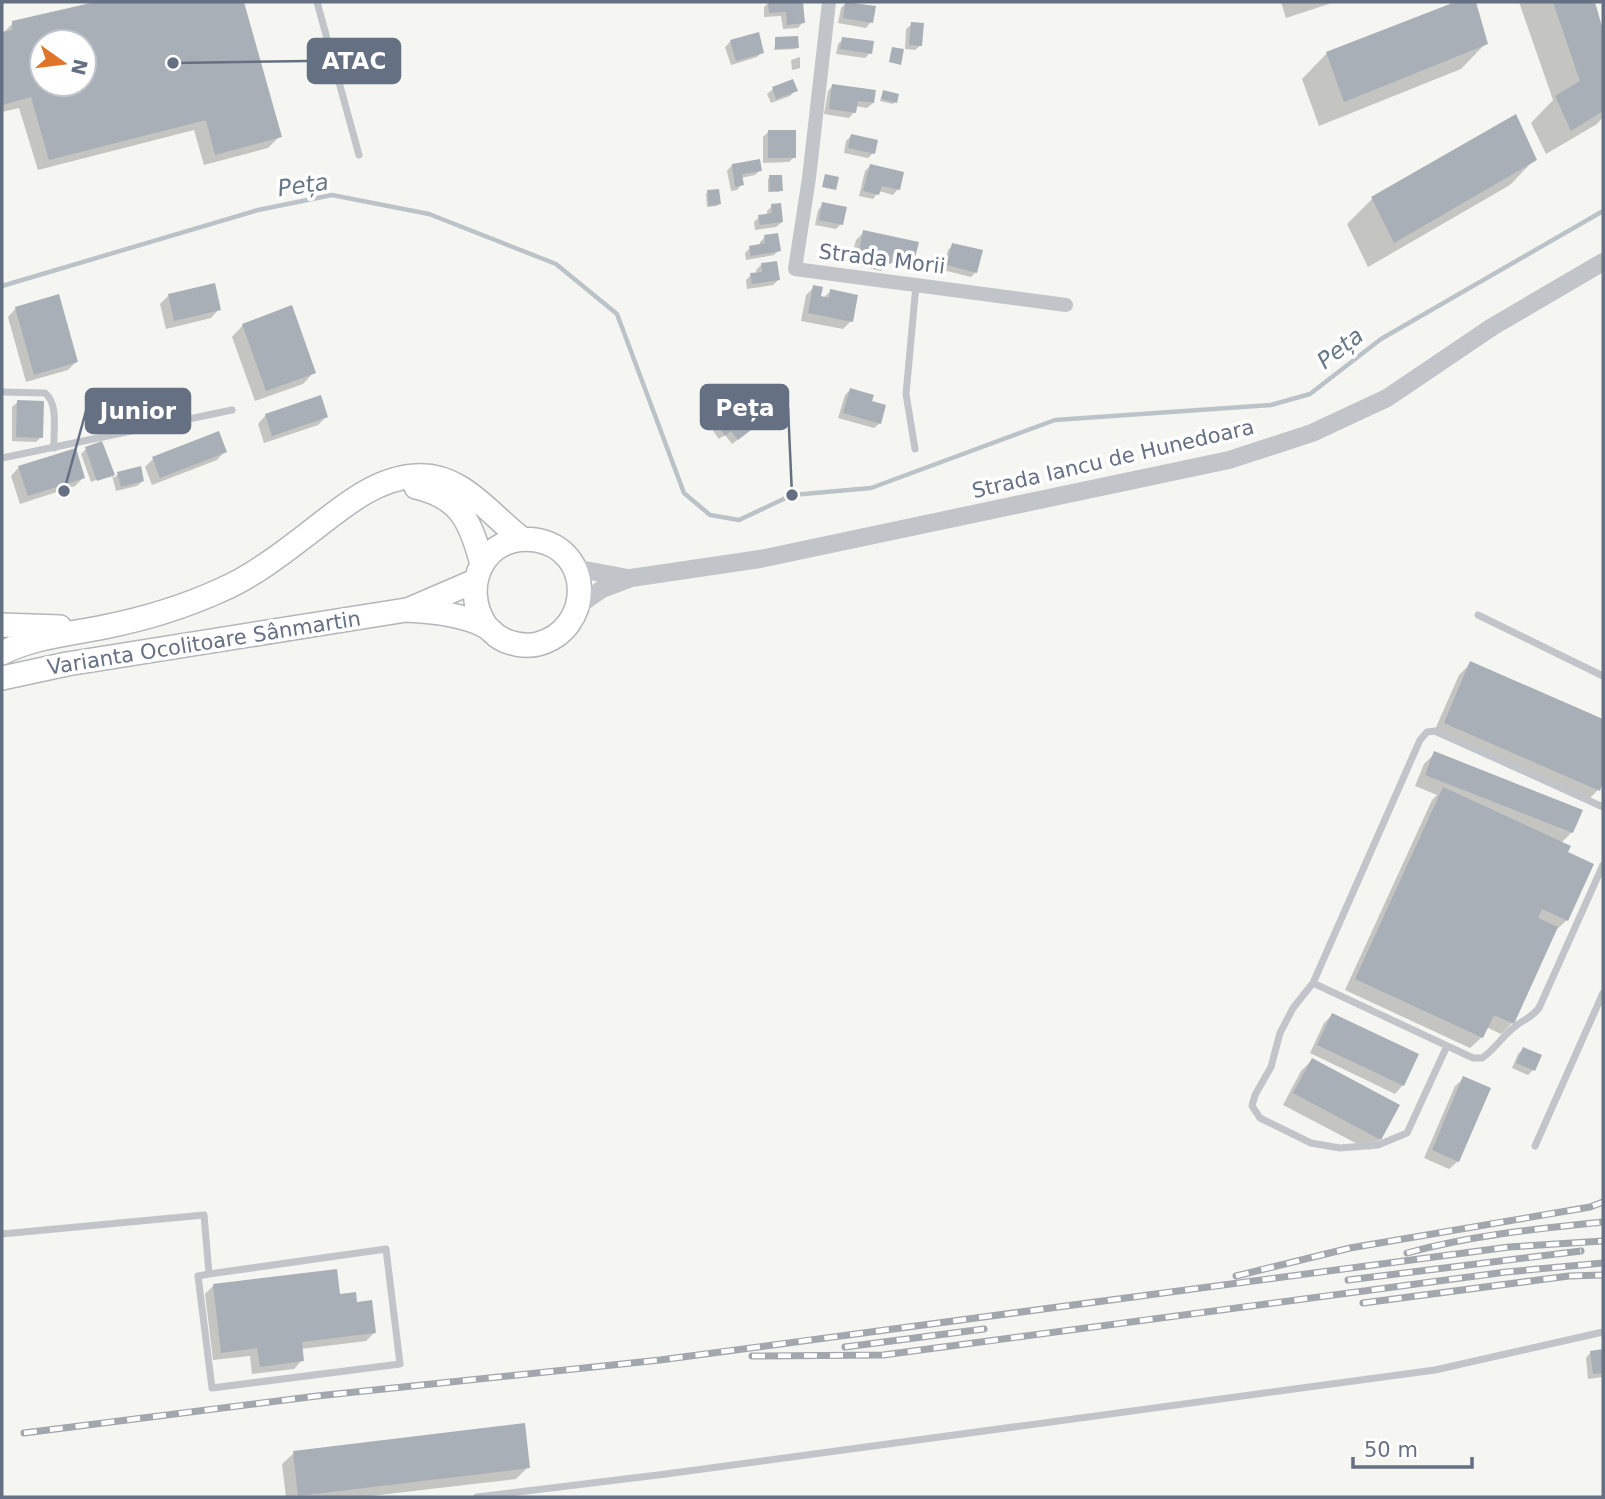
<svg xmlns="http://www.w3.org/2000/svg" width="1605" height="1499" viewBox="0 0 1605 1499" font-family="'DejaVu Sans',sans-serif">
<style>
.shadow{fill:#0003;fill-rule:evenodd}
.lines{fill:none;stroke-linecap:round;stroke-linejoin:round}
.stream{stroke:#bbc3c9;stroke-width:4.5}
.building{fill:#a9afb7;fill-rule:evenodd}
.trunk-casing{stroke:#b4b6ba;stroke-width:26}
.service{stroke:#c1c4c8;stroke-width:7}
.minor{stroke:#c1c4c8;stroke-width:14}
.tertiary{stroke:#c1c4c8;stroke-width:18}
.trunk{stroke:#fff;stroke-width:23}
.rail-casing{stroke:#a2a6ad;stroke-width:7}
.rail{stroke:#fff;stroke-width:4.5;stroke-dasharray:13;stroke-linecap:butt}
.labels{text-anchor:middle;dominant-baseline:central;stroke-width:7;stroke-linejoin:round;paint-order:stroke}
.street-label{font-size:21px;fill:#657083;stroke:#fff}
.water-label{font-size:23px;font-style:italic;fill:#667886;stroke:#fff}
.leader{fill:none;stroke:#657083;stroke-width:2.5}
.callout-dot{fill:#657083;stroke:#fff;stroke-width:2.5}
.callout{fill:#657083;stroke:#657083;stroke-width:2.5}
.callout-label{font-size:23px;text-anchor:middle;font-weight:bold;fill:#fff}
</style>
<rect width="100%" height="100%" fill="#f5f6f2"/>
<path class="shadow" d="M102,2H242L280,136L268,148L204,165L194,130L38,170L19,108L2,112V34L13,23ZM42,42H84V84H42Z
M769,2H801L803,22L798,28L783,29L781,16L764,17V7Z
M1281,2H1335L1286,18Z
M1460,2H1474L1486,43L1461,69L1319,126L1302,79L1327,53Z
M1519,2H1593L1603,36V117L1597,124L1546,154L1531,123L1553,100Z
M846,3L871,22L866,28L838,23L841,8Z
M912,24L921,45L915,50L905,49L906,29Z
M757,34L762,52L757,57L731,65L725,47L730,42Z
M776,39L797,47L795,49L774,50Z
M843,39L870,53L865,58L836,54L838,44Z
M800,57V68L792,70L791,60Z
M792,81L796,90L790,96L771,103L767,94L773,89Z
M833,85L873,103L867,108L855,106L854,112L849,118L824,114L828,91Z
M883,92L895,102L893,104L880,101Z
M768,132L794,157L789,162L763,163V137Z
M851,136L873,153L868,158L844,153L846,141Z
M1535,159L1510,185L1368,267L1347,224L1373,198Z
M732,165L760,170L755,175L741,178L742,184L737,190L731,191L727,171Z
M870,166L898,189L893,195L879,191L873,199L859,196L865,171Z
M770,177L781,190L779,192H768V179Z
M708,192L719,204L717,206L707,207L706,194Z
M823,204L841,224L836,229L815,225L818,210Z
M772,206L782,222L776,227L755,230L754,222L759,217L767,215V211Z
M864,232L913,258L905,266L889,262L881,271L850,264L856,240Z
M765,237L779,250L774,255L746,260L745,253L750,248L760,246V242Z
M953,245L976,272L971,277L943,270L948,250Z
M762,264L778,280L773,285L747,289L746,280L751,275L757,274L756,270Z
M214,285L219,309L211,318L166,329L160,304L168,296Z
M814,287L819,298H823L831,291L851,321L843,329L801,321L806,295Z
M16,308L76,362L68,370L26,382L8,317Z
M243,325L314,372L303,384L255,401L232,337Z
M850,390L870,402L880,423L874,428L838,418L845,395Z
M18,402L41,437L36,442L12,441V407Z
M740,410L748,432L732,444L725,435L719,439L713,431Z
M266,415L326,417L318,425L264,443L258,424Z
M101,443L114,478L118,474L143,481L137,486L116,491L112,475L109,478V475L91,482L81,454L86,449Z
M225,451L217,460L152,485L145,467L153,459Z
M19,467L83,478L75,486L20,504L11,476Z
M1471,663L1603,721V778L1598,790L1587,801L1433,734L1459,675Z
M1435,753L1572,832L1561,843L1566,853L1567,920L1555,931L1512,1023L1501,1034L1486,1027L1482,1037L1470,1048L1345,990L1432,800L1437,795L1415,786L1424,764Z
M1332,1015L1403,1085L1395,1094L1310,1053L1324,1023Z
M1523,1049L1533,1070L1528,1075L1512,1068L1518,1054Z
M1312,1060L1380,1139L1369,1150L1283,1105L1301,1071Z
M1464,1078L1458,1161L1449,1169L1424,1158L1455,1086Z
M213,1286L338,1296L355,1304L374,1333L366,1341L301,1349L302,1360L294,1369L252,1374L250,1356L213,1360L205,1294Z
M1603,1351V1377L1588,1379L1586,1358L1591,1352Z
M294,1453L528,1467L516,1479L362,1497H286L282,1464Z"/>
<g class="lines">
<path class="stream" d="M2,286L258,210L332,195L429,214L556,264L617,314L684,493L710,515L739,520L792,495L871,488L1055,420L1271,405L1310,394L1381,339L1603,211"/>
</g>
<path class="building" d="M95,2H244L282,137L215,155L206,120L49,160L31,97L2,105V32L12,30V21ZM42,42H84V84H42Z
M768,2H803L805,23L787,25L786,12L769,13Z
M845,2L876,6L873,23L843,18Z
M1455,2H1476L1488,44L1344,102L1326,52Z
M1553,2H1595L1603,30V111L1571,131L1555,96L1580,81Z
M911,22L924,23L922,46L909,45Z
M759,32L764,53L736,61L730,40Z
M798,36L799,48L775,49V37Z
M842,37L874,41L872,54L840,49Z
M892,47L904,49L901,65L889,62Z
M793,79L798,91L776,99L772,87Z
M832,84L876,90L874,103L858,101L856,113L829,109Z
M883,90L899,94L897,103L881,99Z
M1516,114L1537,160L1394,243L1371,197Z
M768,130H796V158H768Z
M851,134L878,140L875,154L848,148Z
M760,159L762,171L742,174L744,185L735,187L732,164Z
M870,164L904,172L900,190L882,186L879,195L863,191Z
M825,174L839,177L836,190L822,187Z
M769,175H782L783,191H770Z
M719,189L721,204L709,206L707,190Z
M822,202L847,207L843,225L819,220Z
M781,203L783,222L760,225L758,215L772,213L771,204Z
M863,230L919,242L915,258L893,253L891,264L858,256Z
M778,233L781,251L751,256L749,246L765,243L764,235Z
M952,243L983,250L977,273L947,265Z
M777,261L780,280L752,284L750,273L762,272L761,263Z
M215,283L221,310L174,321L168,294Z
M813,285L823,287L821,296L829,298L830,289L858,295L853,322L808,313Z
M59,294L78,362L34,375L15,307Z
M292,305L316,373L266,391L242,324Z
M850,388L874,395L872,401L886,405L881,424L843,413Z
M321,395L328,417L272,436L265,414Z
M17,400L44,401L43,438L16,437Z
M740,407L755,427L738,440L731,431L725,436L717,424Z
M219,431L227,452L160,478L152,457Z
M102,441L115,475L97,481L85,447Z
M76,448L85,478L28,496L18,466Z
M141,466L144,481L121,487L117,472Z
M1470,661L1603,719V782L1600,791L1444,723Z
M1434,751L1583,810L1573,833L1425,775Z
M1443,787L1571,846L1568,852L1594,864L1568,921L1542,909L1538,918L1558,927L1514,1024L1494,1015L1483,1038L1355,979Z
M1332,1013L1419,1054L1404,1086L1317,1045Z
M1523,1047L1542,1055L1535,1071L1516,1063Z
M1312,1058L1400,1105L1381,1140L1293,1093Z
M1463,1076L1491,1088L1459,1162L1432,1150Z
M337,1269L340,1294L356,1292L357,1302L372,1300L376,1333L302,1342L304,1361L260,1367L257,1348L221,1353L213,1284Z
M1603,1349V1373L1593,1374L1590,1351Z
M525,1423L530,1468L298,1496L293,1451Z"/>
<g class="lines">
<g class="trunk-casing">
<path id="trunk" d="M416,487C461,497 471,523 482,564
M410,609L475,581
M2,625L60,627
M2,653C33,637 70,634 104,627C144,619 184,607 221,590C251,577 279,556 305,536C337,512 373,478 416,476C462,473 489,514 522,539
M2,678L67,664L406,610C430,611 462,614 485,626C489,628 493,633 497,636C508,644 525,647 538,644C593,629 594,550 536,540C485,532 459,586 486,626"/>
</g>
<path class="service" d="M317,2L359,155
M2,392L45,393C59,404 53,431 54,448
M915,449L906,394L916,285
M2,458L232,410
M1478,615L1603,676
M1603,807L1435,731L1427,732L1420,740L1313,983L1473,1058H1482C1494,1050 1501,1038 1512,1029C1522,1019 1529,1021 1539,1008L1603,865
M1313,983L1293,1008L1280,1033L1271,1067L1255,1095L1252,1106L1260,1118L1311,1143L1340,1148L1378,1145L1407,1133L1447,1046
M1535,1146L1603,993
M2,1234L204,1215L209,1274L386,1249L400,1364L212,1388L198,1276L209,1274
M477,1497L666,1474L1435,1370L1603,1332"/>
<path class="minor" d="M829,2L809,178L795,269L1066,305"/>
<path class="tertiary" d="M574,568L628,578
M578,606L602,589L631,578L760,559L1229,460L1312,433L1387,398L1492,327L1603,262"/>
<use href="#trunk" class="trunk"/>
<g class="rail-casing">
<path id="rail" d="M1407,1253C1471,1235 1537,1229 1603,1222
M1236,1276L1350,1248L1590,1207L1603,1202
M1348,1280L1581,1251
M1363,1303L1569,1276L1603,1275
M845,1347L984,1329
M752,1356L883,1355L1506,1272L1603,1263
M24,1433L317,1396L660,1360L1509,1247L1603,1241"/>
</g>
<use href="#rail" class="rail"/>
</g>
<g class="labels">
<g class="street-label">
<text transform="translate(882 259) rotate(7)">Strada Morii</text>
<text transform="translate(1113 459) rotate(-13)">Strada Iancu de Hunedoara</text>
<text transform="translate(204 643) rotate(-9)">Varianta Ocolitoare Sânmartin</text>
</g>
<g class="water-label">
<text transform="translate(303 185) rotate(-8)">Peța</text>
<text transform="translate(1340 348) rotate(-38)">Peța</text>
</g>
</g>
<path class="leader" d="M173 63L308 61M792 495L788 407M64 491L86 411"/>
<g class="callout-dot">
<circle cx="173" cy="63" r="7"/>
<circle cx="792" cy="495" r="7"/>
<circle cx="64" cy="491" r="7"/>
</g>
<g class="callout">
<rect x="308" y="39" width="92" height="44" rx="7"/>
<rect x="701" y="385" width="87" height="44" rx="7"/>
<rect x="86" y="389" width="104" height="44" rx="7"/>
</g>
<g class="callout-label">
<text x="354" y="69">ATAC</text>
<text x="745" y="416">Peța</text>
<text x="138" y="419">Junior</text>
</g>
<rect width="1605" height="1499" fill="none" stroke="#657083" stroke-width="7"/>
<g transform="translate(63 63) rotate(104)"><circle r="33" fill="#ffffff" stroke="#c1c6cd" stroke-width="2"/>
<path d="M0-5L12 26L0 18L-12 26Z" fill="#df7529"/>
<text y="-10" font-size="19" font-weight="bold" text-anchor="middle" fill="#657083">N</text>
</g>
<path d="M1353 1457v10h119v-10" fill="none" stroke="#657083" stroke-width="3.5"/>
<text x="1364" y="1457" font-size="21" fill="#657083" stroke="#ffffff" stroke-width="5" paint-order="stroke">50 m</text>
</svg>
